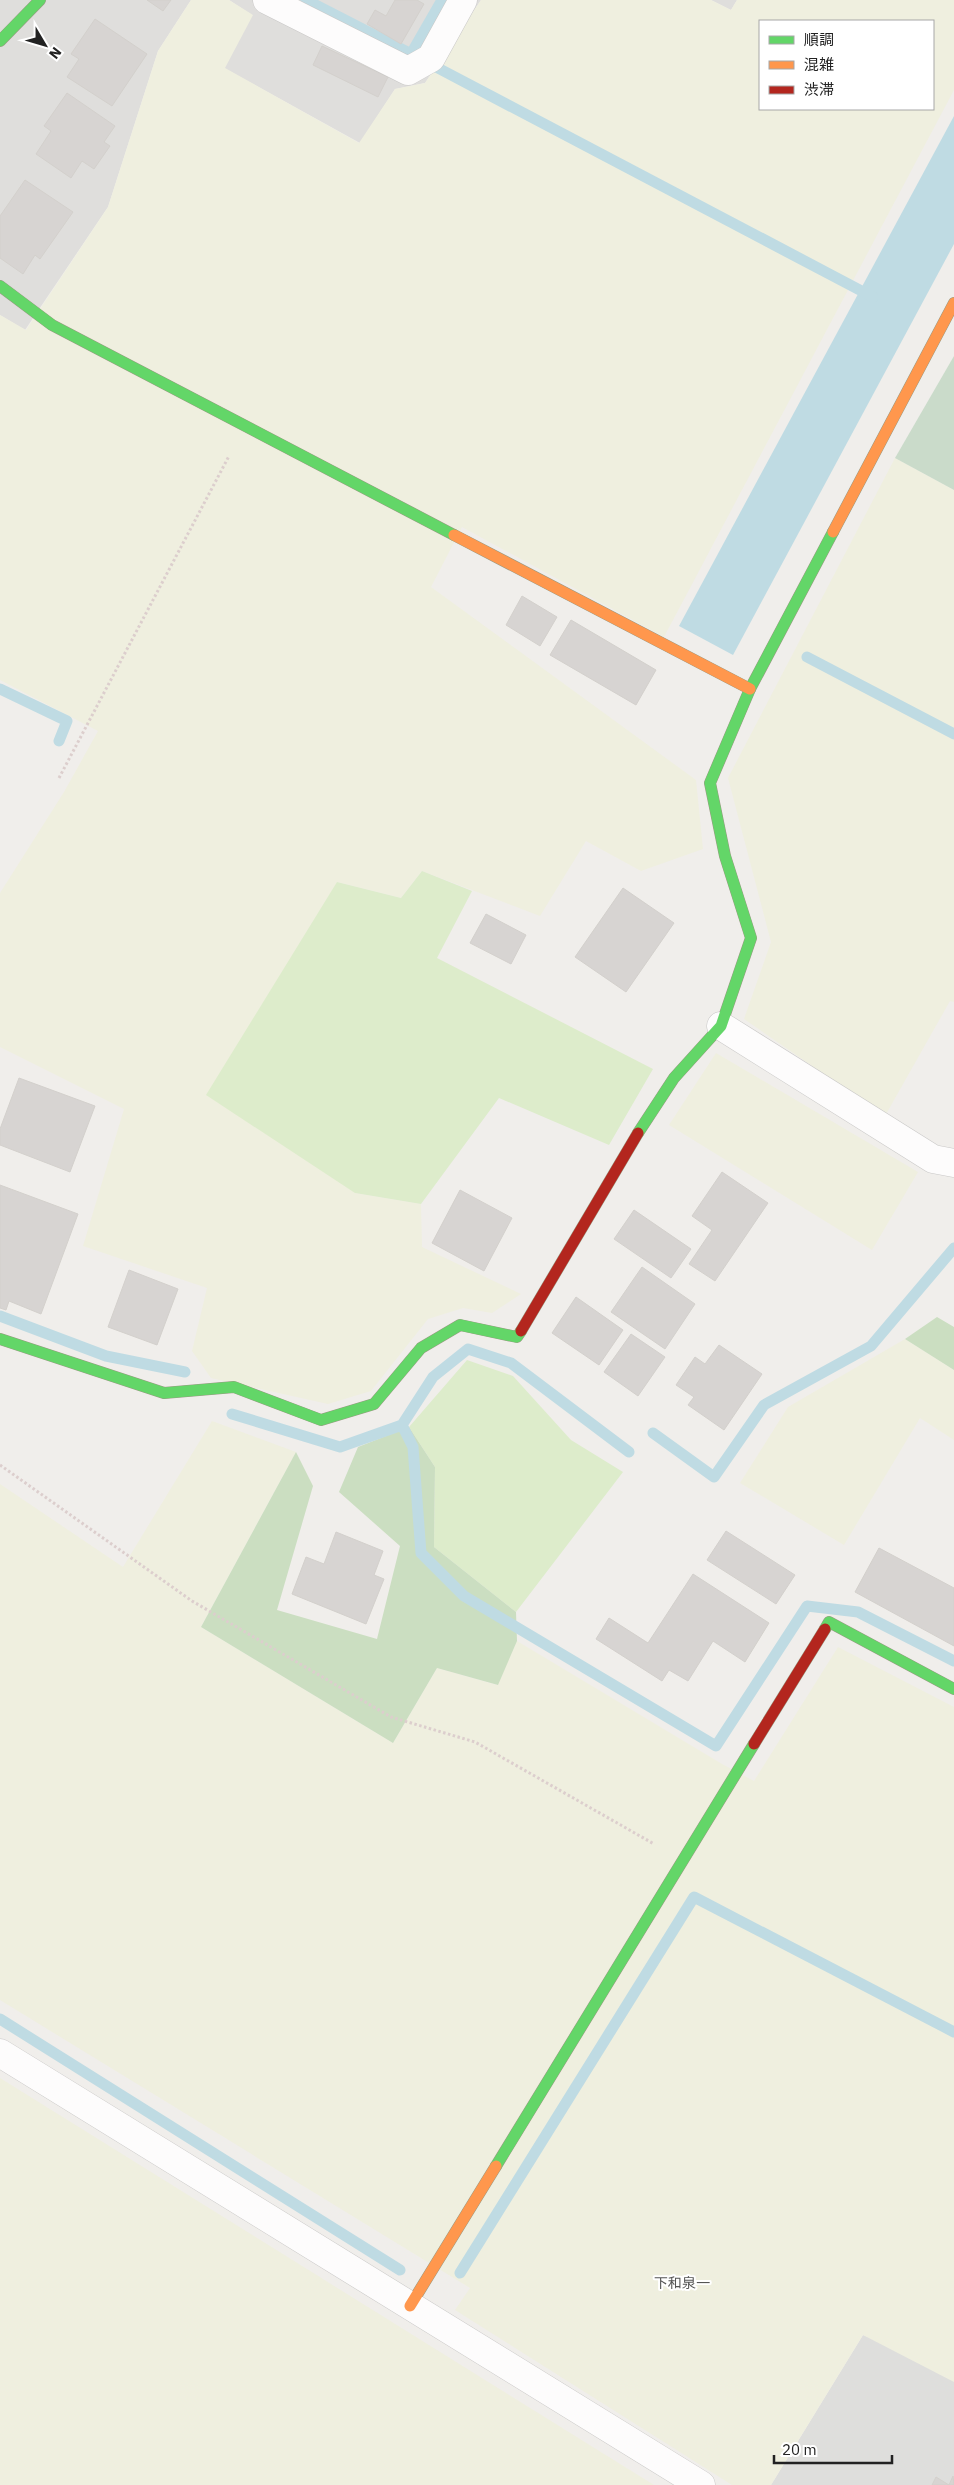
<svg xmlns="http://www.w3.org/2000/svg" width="954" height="2485" viewBox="0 0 954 2485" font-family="'IBM Plex Sans','Noto Sans JP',sans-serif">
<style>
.residential{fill:#dfdedc}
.religious{fill:#dededc}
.farmland{fill:#efefdf;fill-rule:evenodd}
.grass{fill:#ddeccb}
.forest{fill:#cbdec1}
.cemetery{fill:#cadbca}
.water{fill:#bfdbe3}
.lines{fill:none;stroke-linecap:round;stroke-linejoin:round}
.stream{stroke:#bfdbe3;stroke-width:11}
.building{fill:#d7d4d2;stroke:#d3d0cc}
.street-casing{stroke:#c9c8c7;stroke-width:29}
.fast-casing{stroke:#999a82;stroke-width:12}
.slow-casing{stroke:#999a82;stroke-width:12}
.jam-casing{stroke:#999a82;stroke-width:12}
.path{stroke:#dccecd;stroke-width:3;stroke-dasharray:2.5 2.5;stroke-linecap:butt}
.street{stroke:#fdfcfc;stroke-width:28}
.fast{stroke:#63d668;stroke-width:11}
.slow{stroke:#ff974d;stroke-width:11}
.jam{stroke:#b3261e;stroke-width:11}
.labels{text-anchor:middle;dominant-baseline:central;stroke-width:4;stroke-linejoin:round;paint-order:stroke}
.neighbourhood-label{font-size:14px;fill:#555;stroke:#fff}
</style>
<rect width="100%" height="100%" fill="#f0eeeb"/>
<path class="residential" d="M0,0H191L158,51L108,207L25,330L0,315Z
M229,0H481L425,83L395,89L360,143L224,68L252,15Z
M711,0H737L731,10Z"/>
<path class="religious" d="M863,2335L954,2368V2485H771Z"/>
<path class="farmland" d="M191,0H229L253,15L225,68L359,143L395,89L425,83L481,0H711L731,10L737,0H954V90L664,637L462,527L431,587L696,780L703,849L641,871L586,841L540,916L422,871L401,898L337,882L355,1193L421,1204L422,1247L521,1294L492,1313L463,1308L428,1319L371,1391L328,1404L211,1378L192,1351L207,1288L83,1246L124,1109L0,1047V893L64,792L98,731L0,680V315L26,330L108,207L158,51ZM760,21H933V109H760Z
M895,458L954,490V1002L950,1001L885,1116L744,1019L771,942L728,778Z
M716,1053L918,1172L872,1250L669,1125Z
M905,1339L954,1370V1440L920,1418L844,1545L740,1483L788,1407Z
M212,1421L296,1452L201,1627L393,1743L437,1668L497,1685L517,1641L722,1764L754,1781L838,1647L954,1707V2382L863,2335L771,2485H732L455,2310L470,2288L0,2000V1484L123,1567Z
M0,2078L654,2485H0Z"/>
<path class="grass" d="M422,871L472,891L437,958L653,1069L609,1145L499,1098L421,1204L355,1193L206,1095L337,882L401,898Z
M467,1360L513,1376L571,1440L623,1472L516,1612L434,1547L435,1467L409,1427Z"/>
<path class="forest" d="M937,1317L954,1327V1370L905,1339Z
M409,1427L435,1467L434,1547L516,1612L517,1641L498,1685L437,1668L393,1743L201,1627L296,1452L313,1486L277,1610L377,1639L400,1546L339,1492L358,1447Z"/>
<path class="cemetery" d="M954,356V490L895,458Z"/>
<path class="water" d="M954,116V244L733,655L679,626Z"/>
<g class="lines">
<path class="stream" d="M306,0L411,54L442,0
M436,67L873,297
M807,657L954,734
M0,689L67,721L59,741
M0,1316L106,1356L185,1372
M232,1414L340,1447L402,1425L413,1447L421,1553L464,1596L716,1746L807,1606L858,1612L954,1661
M402,1425L433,1377L468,1349L511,1363L629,1452
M653,1433L714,1477L764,1405L871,1346L954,1248
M0,2019L400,2270
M460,2273L694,1897L954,2032"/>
</g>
<path class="building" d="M147,0H171L163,11Z
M395,0H417L424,4L401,44L367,24L375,10L386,16Z
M95,19L147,54L112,106L67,77L79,59L71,54Z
M322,46L388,77L378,97L313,65Z
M67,93L115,126L104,142L110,146L94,169L82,161L71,178L36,154L51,131L44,126Z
M25,180L73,212L40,259L35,255L23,274L0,258V216Z
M522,596L557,617L540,646L506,625Z
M571,620L656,670L636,705L550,655Z
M623,888L674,923L626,992L575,957Z
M486,914L526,935L511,964L470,943Z
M19,1078L95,1106L70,1172L0,1145V1129Z
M722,1172L768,1203L715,1281L689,1264L712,1230L692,1216Z
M0,1185L78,1214L41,1314L9,1301L6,1310L0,1308Z
M460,1190L512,1218L484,1271L432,1243Z
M634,1210L691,1249L671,1278L614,1239Z
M642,1267L695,1304L665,1349L611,1312Z
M129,1270L178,1289L157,1345L108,1327Z
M576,1297L623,1330L599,1365L552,1333Z
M631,1334L665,1357L638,1396L604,1372Z
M719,1345L762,1374L724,1430L688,1405L694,1397L676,1385L695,1357L705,1364Z
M726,1531L795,1575L776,1604L707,1560Z
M336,1532L383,1551L374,1575L384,1579L366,1624L292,1594L306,1557L324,1564Z
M879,1548L954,1588V1646L855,1592Z
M693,1574L769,1623L745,1662L713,1641L688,1681L669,1670L662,1681L596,1639L609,1618L648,1643Z
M953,2476L954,2485H932L936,2477L949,2485Z"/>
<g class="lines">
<g class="street-casing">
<path id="street" d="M267,0L408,71L431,58L463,0
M721,1026L933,1159L954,1163
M0,2053L701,2485"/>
</g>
<g class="fast-casing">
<path id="fast" d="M0,41L40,0
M0,286L52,325L454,535
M638,1133L674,1078L721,1026L751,938L725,856L710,783L750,689L833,532
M0,1339L164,1393L234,1387L321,1420L374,1404L421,1348L460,1325L517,1337L521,1331
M825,1629L829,1622L954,1689
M496,2166L754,1744"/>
</g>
<g class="slow-casing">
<path id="slow" d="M833,532L954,303
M454,535L750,689
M410,2306L496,2166"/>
</g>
<g class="jam-casing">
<path id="jam" d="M521,1331L638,1133
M754,1744L825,1629"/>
</g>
<path class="path" d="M59,778L229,456
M0,1465L192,1601L391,1717L475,1742L654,1844"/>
<use href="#street" class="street"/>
<use href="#fast" class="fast"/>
<use href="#slow" class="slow"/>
<use href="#jam" class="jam"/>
</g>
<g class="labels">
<g class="neighbourhood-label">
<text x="682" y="2283">下和泉一</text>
</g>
</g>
<rect x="759" y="20" width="175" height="90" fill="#ffffff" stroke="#a7a7a7"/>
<rect x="769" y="36" width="25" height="8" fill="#63d668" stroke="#a7a7a7"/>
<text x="804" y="45" font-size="15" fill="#222222">順調</text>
<rect x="769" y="61" width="25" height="8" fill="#ff974d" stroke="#a7a7a7"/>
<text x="804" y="70" font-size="15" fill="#222222">混雑</text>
<rect x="769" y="86" width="25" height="8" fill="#b3261e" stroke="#a7a7a7"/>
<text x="804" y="95" font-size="15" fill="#222222">渋滞</text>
<g transform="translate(45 45) rotate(128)" stroke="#ffffff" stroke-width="4" paint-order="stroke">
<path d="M0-4L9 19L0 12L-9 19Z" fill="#222222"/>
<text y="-8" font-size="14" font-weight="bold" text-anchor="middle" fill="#222222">N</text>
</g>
<path d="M774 2455v8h118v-8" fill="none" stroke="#222222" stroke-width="2.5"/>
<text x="782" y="2455" font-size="15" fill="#222222" stroke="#ffffff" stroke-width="4" paint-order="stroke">20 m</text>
</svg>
